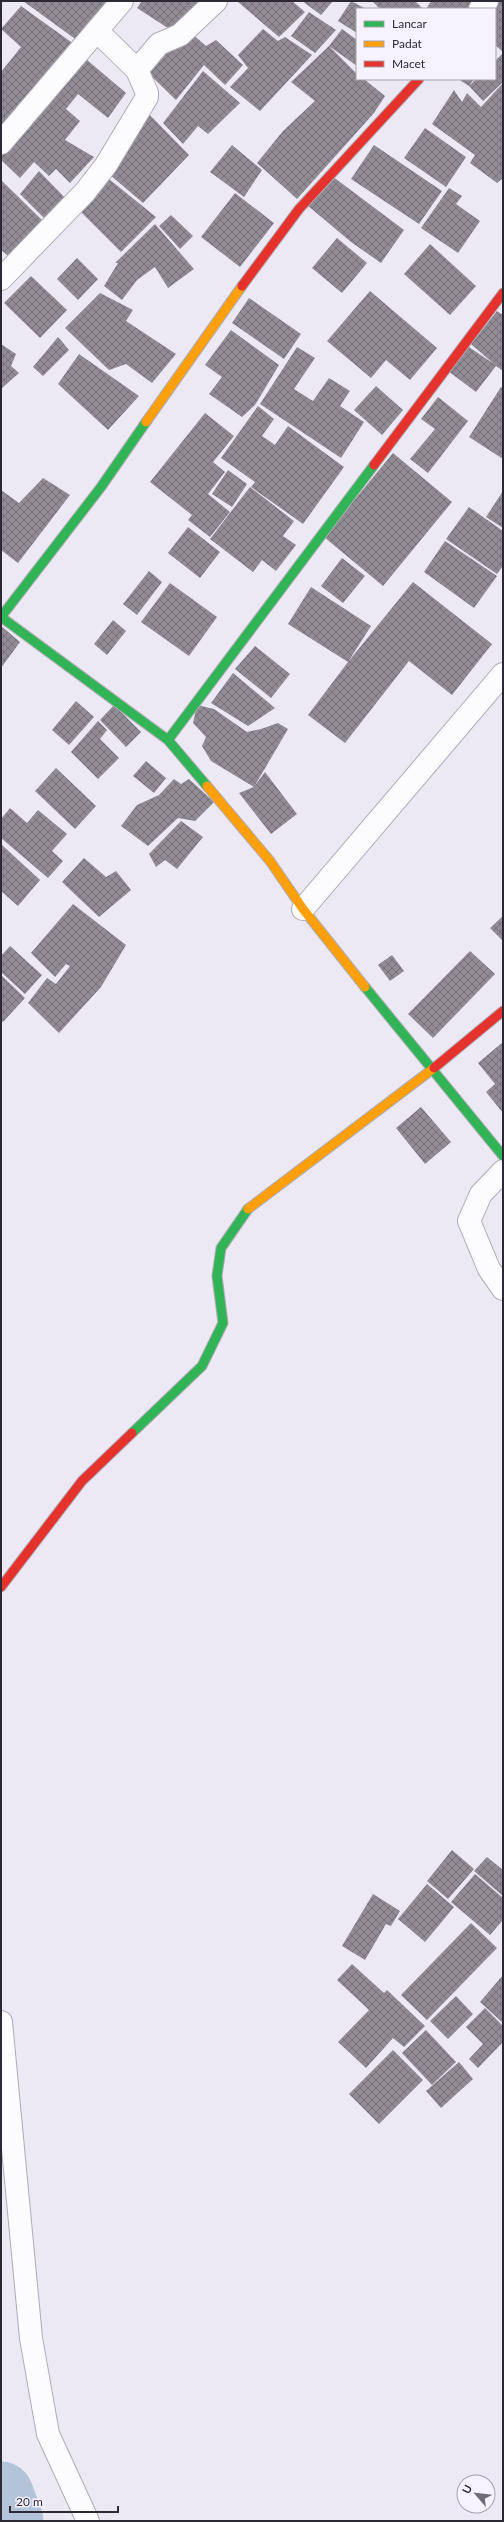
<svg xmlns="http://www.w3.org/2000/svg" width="504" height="2522" viewBox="0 0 504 2522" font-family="Lato,sans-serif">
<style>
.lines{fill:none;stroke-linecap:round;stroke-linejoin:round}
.river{stroke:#b3c4d8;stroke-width:65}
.building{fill:url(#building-cross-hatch)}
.street-casing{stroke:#aeabb6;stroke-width:24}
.fast-casing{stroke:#aeabb6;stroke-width:11}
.slow-casing{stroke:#aeabb6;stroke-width:11}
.jam-casing{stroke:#aeabb6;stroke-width:11}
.street{stroke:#fcfcfe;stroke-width:22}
.fast{stroke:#30b455;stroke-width:9}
.slow{stroke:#ff9f0a;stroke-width:9}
.jam{stroke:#e5322d;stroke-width:9}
</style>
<defs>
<pattern id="building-cross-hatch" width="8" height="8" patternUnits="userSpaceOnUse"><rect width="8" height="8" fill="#918b95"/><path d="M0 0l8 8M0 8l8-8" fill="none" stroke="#77727a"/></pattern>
</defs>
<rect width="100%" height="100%" fill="#ece9f5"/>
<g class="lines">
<path class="river" d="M1,2494L11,2521"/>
</g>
<path class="building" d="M23,1H117L78,41Z
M142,1H198L177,34L137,8Z
M292,1L305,12L279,37L238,2Z
M302,1H333L321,15Z
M351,1L366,9H357V33L338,21Z
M372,1H415L423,9H380Z
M431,1H475L468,9H426Z
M491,1H503V52L495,45V9H485Z
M21,6L78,47L1,130V72L21,47L1,29Z
M309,12L336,30L315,53L291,36Z
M263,29L278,41L285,37L312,55L260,111L230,87L248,68L238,55Z
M342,29L357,40V66L329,46Z
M190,32L206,46L216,40L243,65L225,85L204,65L176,100L144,69Z
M329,46L357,74V79H364L385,96L374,113L297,199L257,163L283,131L315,101L291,82Z
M503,53V82L483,101L469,86L476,79H495V61Z
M80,54L126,93L108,118L78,94L66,109L80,121L65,140L94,157L70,183L56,169L49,176L34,162L20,178L1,160V147Z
M203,71L240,103L208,134L198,126L183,144L163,123Z
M458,79H474L469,86Z
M503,83V178L497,183L470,163L475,155L432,124L454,90L462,102L467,93L481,107Z
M144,109L189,155L143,203L109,174Z
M425,128L466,157L446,187L404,158Z
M232,145L262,170L244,197L210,172Z
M374,145L442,191L419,224L351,179Z
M39,171L69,202L48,222L20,194Z
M104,175L156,217L121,252L77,208Z
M332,176L404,230L381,263L351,242L307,205Z
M1,180L46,224L12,259L1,250Z
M449,188L462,196L456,204L480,221L458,253L421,228Z
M235,193L274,223L240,267L201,237Z
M171,215L193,236L180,249L159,226Z
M155,224L194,269L168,288L155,267L137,280L122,300L104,286L118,263H115Z
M337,238L367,263L342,293L312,268Z
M430,244L476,286L450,315L404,274Z
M77,258L98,279L78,300L57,279Z
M31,276L67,310L40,338L4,303Z
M370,291L437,348L410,380L386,360L371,378L327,341Z
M100,293L133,310L126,321L176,354L152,383L126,364L109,370L65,328Z
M249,298L301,334L284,359L232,323Z
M497,311L503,315V371L496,366L476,392L448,371L466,345L494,364L471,344Z
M231,330L279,365L255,405L242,417L209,394L222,377L205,365Z
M58,337L69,350L43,376L33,367Z
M1,344L16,354L11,366L19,373L1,389Z
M297,347L315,358L294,389L313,401L329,378L350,391L340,406L364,422L341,458L260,404Z
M79,354L139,396L108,430L58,384Z
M376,386L403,410L382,435L354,410Z
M501,387L503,388V459L469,437Z
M438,397L468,421L428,473L410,459L435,429L421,419Z
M258,406L274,419L262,436L275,445L288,426L344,467L303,524L251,487L255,482L221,458Z
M205,413L234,436L213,462L225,472L208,494L230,512L210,537L188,520L192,515L150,482Z
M393,453L452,502L383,586L324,537Z
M228,470L247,484L232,507L212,494Z
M43,478L70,495L18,563L1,550V490L19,503Z
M250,487L294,521L283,536L296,545L276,571L262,560L253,572L210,539Z
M503,491V528L486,517Z
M469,507L503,531V566L497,574L446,539Z
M188,527L220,552L200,578L168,553Z
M445,541L497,576L474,608L424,572Z
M342,558L365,576L343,603L321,586Z
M149,571L162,582L137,615L123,604Z
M413,582L492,644L452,695L409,661L345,743L308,715L348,662L288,624L311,587L371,626L348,662Z
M170,583L217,617L189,656L141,622Z
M113,620L126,631L107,655L94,644Z
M1,626L20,642L1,668Z
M255,646L290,674L271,698L235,669Z
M233,673L275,708L248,726L211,703Z
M76,701L94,717L69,745L52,730Z
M114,705L141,732L126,747L100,720Z
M197,705L214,709L247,732L261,729L278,723L288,729L254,787L265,772L297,814L271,834L239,793L254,787L211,761L202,746L206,737L193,723Z
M98,721L107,730L100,739L119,758L98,779L71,752Z
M146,761L166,778L154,793L133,776Z
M56,768L96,806L75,829L35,791Z
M174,779L181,784L189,779L214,802L195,821L178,818L148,846L121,826L137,805L159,795Z
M10,808L27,823L38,810L67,834L52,851L63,861L48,878L1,838V819Z
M181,821L203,837L177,869L165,860L156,867L149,854Z
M2,845L40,880L18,906L1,891Z
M84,858L106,877L116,871L131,890L99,917L62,882Z
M73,904L126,945L101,987L59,1033L28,1003L47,978L56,984L70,966L66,964L55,977L31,953Z
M503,916V941L490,928Z
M10,946L42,975L25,994L1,972V956Z
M470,951L495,974L433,1038L408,1014Z
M392,955L404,971L390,981L378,965Z
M1,975L25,998L3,1022L1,1020Z
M503,1042V1113L486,1092L495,1084L478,1063Z
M421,1107L451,1142L425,1164L396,1128Z
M452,1850L474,1869L448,1899L427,1881Z
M487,1857L503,1870V1896L474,1871Z
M475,1874L503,1898V1920L490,1935L451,1902Z
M427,1884L454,1907L425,1942L398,1919Z
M373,1894L400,1911L391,1926L386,1924L365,1960L342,1946Z
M471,1923L497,1948L427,2020L401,1995Z
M352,1964L384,1993L387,1990L425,2026L404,2047L393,2038L366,2068L338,2042L369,2010L337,1980Z
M503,1975V2023L480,2002Z
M456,1996L473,2014L448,2039L430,2021Z
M485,2008L503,2026V2042L478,2068L469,2059L483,2044L466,2027Z
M426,2030L456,2062L432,2085L402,2053Z
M393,2050L423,2080L379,2124L349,2094Z
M459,2062L473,2079L441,2108L426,2091Z"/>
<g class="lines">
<g class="street-casing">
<path id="street" d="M480,9L487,1
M97,31L137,70
M1,143L122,1
M1,279L85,192L106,165L147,97V93L137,70L159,44L180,35L216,1
M303,909L503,674
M503,1171L481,1194L469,1221L489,1269L503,1289
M1,2022L31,2338L48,2434L88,2521"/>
</g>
<g class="fast-casing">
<path id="fast" d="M1,617L168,740L207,786
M1,617L101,487L146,422
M168,740L374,465
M365,987L503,1156
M132,1433L202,1366L223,1323L217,1276L221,1248L248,1209"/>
</g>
<g class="slow-casing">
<path id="slow" d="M146,422L242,286
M207,786L270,861L303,909L365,987
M248,1209L434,1068"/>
</g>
<g class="jam-casing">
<path id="jam" d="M242,286L299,209L419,79
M374,465L503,293
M434,1068L503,1011
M1,1587L82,1481L132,1433"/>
</g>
<use href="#street" class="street"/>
<use href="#fast" class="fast"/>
<use href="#slow" class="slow"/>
<use href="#jam" class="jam"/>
</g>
<rect width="504" height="2522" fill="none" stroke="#2c2834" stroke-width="4"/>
<rect x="356" y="8" width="140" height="72" fill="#f6f2ff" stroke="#a5a1ae"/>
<rect x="364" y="21" width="20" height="6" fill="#30b455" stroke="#a5a1ae"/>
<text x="392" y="28" font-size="12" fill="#2c2834">Lancar</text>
<rect x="364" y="41" width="20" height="6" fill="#ff9f0a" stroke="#a5a1ae"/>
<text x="392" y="48" font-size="12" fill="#2c2834">Padat</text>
<rect x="364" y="61" width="20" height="6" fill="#e5322d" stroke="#a5a1ae"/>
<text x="392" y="68" font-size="12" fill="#2c2834">Macet</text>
<g transform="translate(476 2494) rotate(298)"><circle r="19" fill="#f6f2ff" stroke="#a5a1ae"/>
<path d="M0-3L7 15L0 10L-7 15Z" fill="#6f6c78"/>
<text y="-6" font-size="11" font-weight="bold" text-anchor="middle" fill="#2c2834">U</text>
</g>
<path d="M10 2506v6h108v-6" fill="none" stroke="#2c2834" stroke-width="2"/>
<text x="16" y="2506" font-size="12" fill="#2c2834" stroke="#f6f2ff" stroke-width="3" paint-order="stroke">20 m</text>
</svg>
